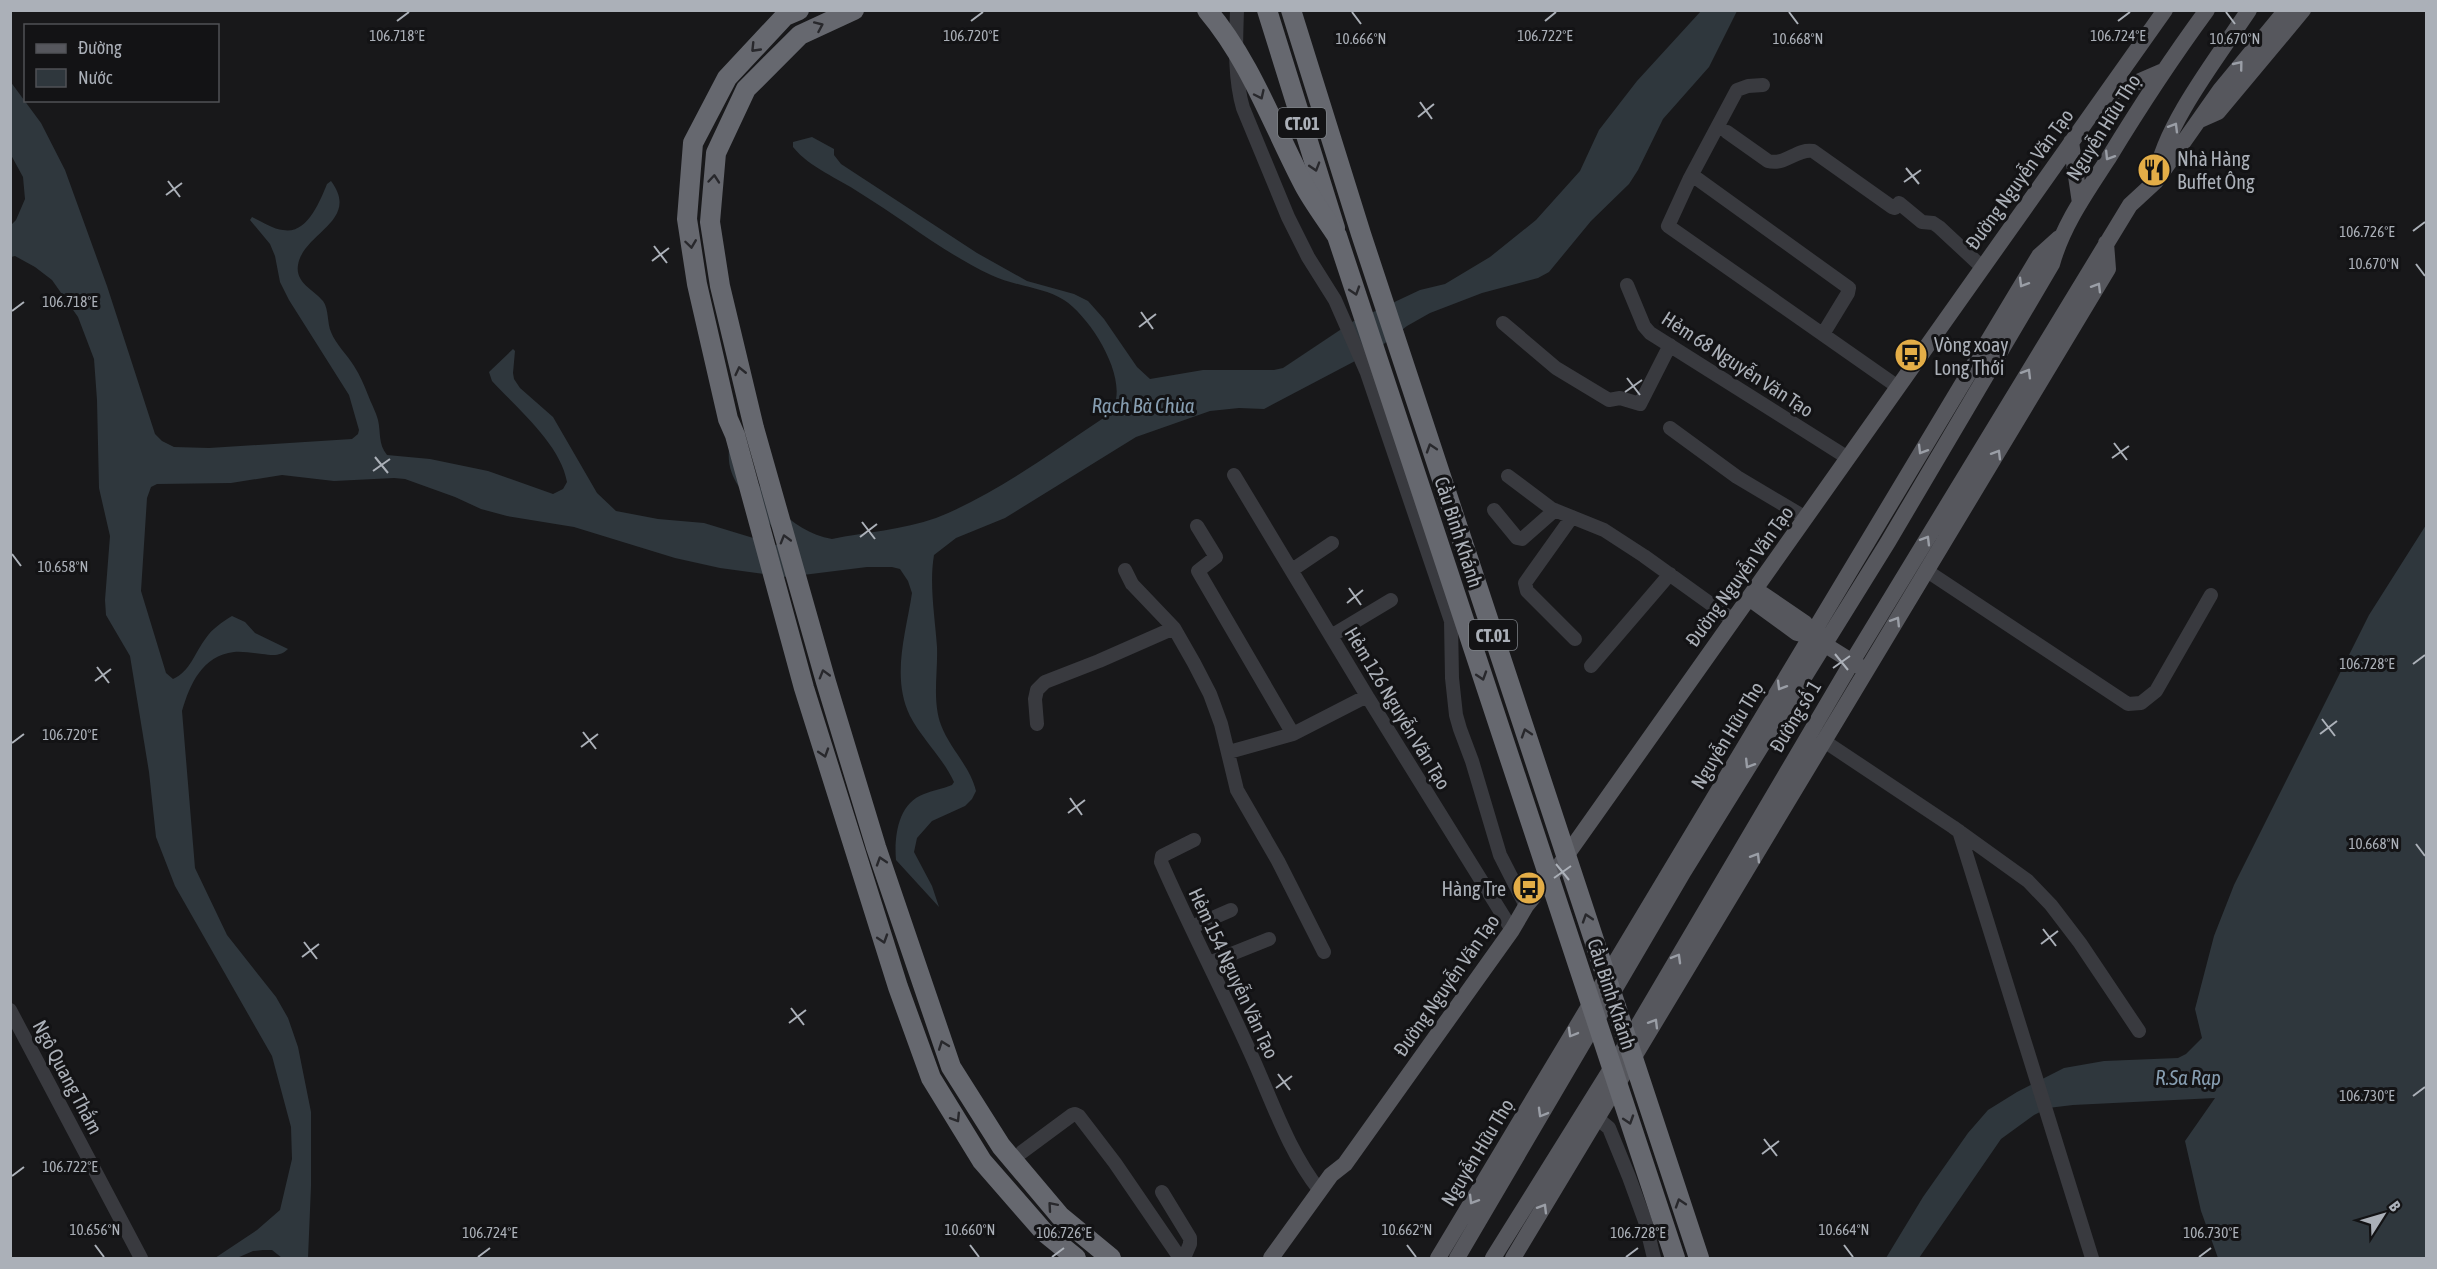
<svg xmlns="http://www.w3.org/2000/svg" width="2437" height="1269" viewBox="0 0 2437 1269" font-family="'Asap Condensed',sans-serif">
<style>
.water{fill:#2f373d}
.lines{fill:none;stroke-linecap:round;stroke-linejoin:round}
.minor{stroke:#393a3f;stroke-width:14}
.major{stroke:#56575d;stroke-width:16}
.highway{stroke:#66686f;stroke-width:20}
.highway-bridge{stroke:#66686f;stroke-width:20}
.oneway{stroke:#28282c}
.oneway2{stroke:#9a9ea6}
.ticks{fill:none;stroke:#abb0b8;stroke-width:2}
.labels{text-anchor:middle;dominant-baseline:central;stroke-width:6;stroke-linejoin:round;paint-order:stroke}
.shield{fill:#131315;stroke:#7d8187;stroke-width:1.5}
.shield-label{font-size:18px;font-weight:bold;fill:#abb0b8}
.street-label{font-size:20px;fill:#abb0b8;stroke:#131315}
.poi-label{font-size:20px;fill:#abb0b8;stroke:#131315;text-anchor:start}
.water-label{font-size:21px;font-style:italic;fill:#869db0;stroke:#131315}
.ticks-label{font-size:15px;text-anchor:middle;fill:#abb0b8;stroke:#131315;stroke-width:6;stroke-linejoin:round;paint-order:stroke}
</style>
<rect width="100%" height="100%" fill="#18181a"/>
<path class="water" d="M1701,11H1737L1709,67L1663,119L1638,170L1629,184L1591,221L1549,272L1538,278L1482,293L1430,313L1407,326L1376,350L1264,409L1239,408L1210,411L1136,437L1005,518L956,538L934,555C929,584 935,617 937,647C938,673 932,700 941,725C950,749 970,766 976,791L972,799L965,806L932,821L917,838L914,852L932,886L939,907L896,860C894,837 898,803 924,794C933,790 943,789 952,785L954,782C943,758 922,739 910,716C891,677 906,633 912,593L908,581L900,569L892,567H867L787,577L720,568L675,558L574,527L507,516L481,509L455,497L405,479L394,478L334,481L282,475L231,483L157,484L151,487L147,498L141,591L166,673L173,679C190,672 195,652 206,638C212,629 222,622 232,616L245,622L255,633L288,649C280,657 272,655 262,654C253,653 242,651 234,652C202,656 190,684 182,711L195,868L227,935L276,997L288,1018L298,1047L311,1112V1186L308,1258H282L272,1250H263L253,1251L237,1258H215L257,1230L280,1210L292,1159L291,1127L272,1056L175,886L156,837L149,772L130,656L106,615L105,600L110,536L99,488L97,400L94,359L78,317L52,280L35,267L15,256L11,257V225L16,220L25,199L23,177L11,155L10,81L41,123L65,170L107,286L155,434L162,441L174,447L209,448L352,439L358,434L359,430L349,395L289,300L280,282L275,256L270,244L250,220L252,217C261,221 273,229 283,230C307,235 320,201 327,184L331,181C361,221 303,233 298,265C295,283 314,290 323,301C329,309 327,323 331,332C336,345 347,354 354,366C360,375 364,385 368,395C371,403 376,412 378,420C381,433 378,444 387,455L430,459L488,471L553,494L563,489L567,482C561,445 517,408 492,381L489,372L513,349L515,351L513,373L514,379L520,388L553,417L597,493L616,511L658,519L704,523L776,545L779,544C769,503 715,491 732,435C751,478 781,530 832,539C865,532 903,530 936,518C995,495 1049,454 1102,419C1106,415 1112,411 1114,406C1127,375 1090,317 1064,300C1043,287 1014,286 991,275C944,253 904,220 860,193C838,178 810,168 793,147V142L812,137L834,149V155L841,164L977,253L1027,281L1074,294L1088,301L1104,319L1137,367L1150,379L1203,370H1274L1283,368L1352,322L1420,290L1445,284L1490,257L1536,220L1580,171L1599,130L1637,81Z
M2426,525V1258H2218L2201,1211L2185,1141L2215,1098L2073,1105L2048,1108L2034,1115L2001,1139L1919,1258H1886L1923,1197L1968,1133L1988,1110L2017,1092L2064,1068L2104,1061L2178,1058L2186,1054L2202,1038L2195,1009L2214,936L2234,885L2369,615Z"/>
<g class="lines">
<path class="minor" d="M1237,10C1236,42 1234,77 1243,108L1288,217L1308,257L1335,300L1367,373L1451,621L1452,678L1456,715L1460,729L1472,761L1500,855L1526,906
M1763,85L1748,86L1737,90L1690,178L1668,226L1898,387
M1727,132L1768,161C1785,166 1797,148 1813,151L1892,207L1895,208L1899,203L1922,222L1933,223L1939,227L1982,267
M1692,175L1849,288L1848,293L1823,334
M1627,285L1644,326L1650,333L1848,458
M1503,323L1556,368L1609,400L1620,398L1640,404L1670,345
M1670,428L1737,477L1806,518
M1234,475L1367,696L1512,930
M1508,476L1552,509L1604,530L1644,556L1733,620
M1494,510L1517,538L1522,539L1555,510
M1572,517L1525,583L1527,591L1575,639
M1197,526L1216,557L1198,571L1293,734
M1125,570L1132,584L1174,628L1194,663L1210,694L1221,724L1237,790L1278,861L1324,952
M1292,570L1332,543
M1927,571L2128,704L2141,703L2156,691L2211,595
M1331,636L1391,600
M1591,666L1670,574
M1037,724L1035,699L1037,690L1045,682L1099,661L1174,628
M1824,741L1953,827L2028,881L2051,905L2080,943L2139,1031
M1229,752L1293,734L1367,696
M1959,831L2092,1258
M1194,840L1162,856L1161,862C1189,926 1222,989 1250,1052C1272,1100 1287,1149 1320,1191
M1192,927L1231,910
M1209,963L1269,939
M10,1010L141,1258
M1597,1118L1609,1128L1629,1177L1645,1221L1654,1258
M1022,1152L1072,1115L1075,1114L1079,1116L1115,1163L1180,1258
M1162,1192L1190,1238V1244L1184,1258"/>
<path class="major" d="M2105,96L2163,71
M2200,120L2218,112L2303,10
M2071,142L2080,203
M2157,175C2162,128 2222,51 2249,10
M1755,589L1805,623L1811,636
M1749,598L1797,633L1811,636L1859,666
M1271,1258L1331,1175L1345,1164L1512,930L1526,906L1559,866L2165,10
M1438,1258L2039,256L2059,238
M1457,1258L1684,871L1888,542L2052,264C2063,225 2086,193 2108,159C2139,108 2171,59 2207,10
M1493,1258L1637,1027L1852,662L2130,205L2156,181L2220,90L2286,10
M1513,1258L2108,269L2106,243"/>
<path class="highway" d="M799,10L785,16L727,78L693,143L687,219L697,284L728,419L735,435L804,688L898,987L931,1078L982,1161L1044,1232L1076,1258
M854,10L800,35L746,89L716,153L710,222L720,286L754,428L826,682L876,847L951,1067L1001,1146L1060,1216L1111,1258
M1267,10L1335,228"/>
<path class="highway-bridge" d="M1207,10C1251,62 1273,126 1304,185C1313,202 1326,219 1337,236L1675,1258
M1291,10L1361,234L1699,1258"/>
</g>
<defs><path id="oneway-chevron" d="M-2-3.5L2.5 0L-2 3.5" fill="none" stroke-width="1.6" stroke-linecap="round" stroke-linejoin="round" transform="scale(1.5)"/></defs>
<g class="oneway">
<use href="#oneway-chevron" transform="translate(819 26) rotate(-24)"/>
<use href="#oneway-chevron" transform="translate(755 48) rotate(134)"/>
<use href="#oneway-chevron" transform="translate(1260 95) rotate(65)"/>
<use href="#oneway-chevron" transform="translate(1315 167) rotate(73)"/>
<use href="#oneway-chevron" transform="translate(714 179) rotate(-85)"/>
<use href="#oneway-chevron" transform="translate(691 244) rotate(82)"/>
<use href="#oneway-chevron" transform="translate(1355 291) rotate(72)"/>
<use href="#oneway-chevron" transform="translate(740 371) rotate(-103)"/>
<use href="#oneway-chevron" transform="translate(1431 448) rotate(-108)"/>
<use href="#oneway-chevron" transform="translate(785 539) rotate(-106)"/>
<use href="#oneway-chevron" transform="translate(824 674) rotate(-106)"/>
<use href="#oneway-chevron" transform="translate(1482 676) rotate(72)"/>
<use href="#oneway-chevron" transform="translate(1526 733) rotate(-108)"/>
<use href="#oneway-chevron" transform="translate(824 753) rotate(72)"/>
<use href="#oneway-chevron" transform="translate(881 861) rotate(-108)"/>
<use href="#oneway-chevron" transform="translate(1587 918) rotate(-108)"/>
<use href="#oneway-chevron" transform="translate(883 939) rotate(72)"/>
<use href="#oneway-chevron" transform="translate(943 1045) rotate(-110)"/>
<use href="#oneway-chevron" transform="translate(956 1118) rotate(58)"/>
<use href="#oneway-chevron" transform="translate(1629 1120) rotate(72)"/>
<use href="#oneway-chevron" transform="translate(1680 1203) rotate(-108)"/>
<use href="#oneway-chevron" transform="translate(1052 1206) rotate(-131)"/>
</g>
<g class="oneway2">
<use href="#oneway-chevron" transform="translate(2239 65) rotate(-51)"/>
<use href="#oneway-chevron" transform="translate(2174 127) rotate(-59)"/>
<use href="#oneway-chevron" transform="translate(2109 156) rotate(122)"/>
<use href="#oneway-chevron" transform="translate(2023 283) rotate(121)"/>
<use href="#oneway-chevron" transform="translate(2097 287) rotate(-59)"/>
<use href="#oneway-chevron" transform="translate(2027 373) rotate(-59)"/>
<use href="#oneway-chevron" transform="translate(1922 450) rotate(121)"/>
<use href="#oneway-chevron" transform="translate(1997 454) rotate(-59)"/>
<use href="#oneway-chevron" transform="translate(1926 540) rotate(-59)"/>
<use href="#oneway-chevron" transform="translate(1896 621) rotate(-58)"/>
<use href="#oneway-chevron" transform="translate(1781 686) rotate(121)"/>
<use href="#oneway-chevron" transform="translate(1749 764) rotate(122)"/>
<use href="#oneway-chevron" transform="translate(1756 857) rotate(-59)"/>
<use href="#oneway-chevron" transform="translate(1677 958) rotate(-60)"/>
<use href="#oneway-chevron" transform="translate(1654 1023) rotate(-59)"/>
<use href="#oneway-chevron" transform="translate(1572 1033) rotate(120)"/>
<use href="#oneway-chevron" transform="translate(1542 1113) rotate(120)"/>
<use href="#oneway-chevron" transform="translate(1473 1200) rotate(121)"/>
<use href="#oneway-chevron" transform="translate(1543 1208) rotate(-59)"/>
</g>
<path class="ticks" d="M1352,12L1361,24M1789,12L1798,24M2226,12L2235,24M397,21L409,12M971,21L983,12M1545,21L1556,12M2118,21L2130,12M1420,102L1432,119M1418,117L1434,104M1906,168L1919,184M168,181L180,197M1904,182L1921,170M166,195L182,183M2413,231L2425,222M654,246L667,263M652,261L669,248M2416,264L2425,276M12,311L24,302M1141,312L1153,329M1139,327L1156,314M1627,378L1640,395M1625,392L1642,380M2114,443L2127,460M375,457L388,473M2112,458L2129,446M373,471L390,459M862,522L875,539M860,537L877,524M12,554L21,566M1349,588L1361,605M1347,603L1363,590M1835,654L1848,670M2413,664L2425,655M97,667L109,683M1833,668L1850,656M95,681L111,669M2322,719L2335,736M583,732L596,749M2320,734L2337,721M12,743L24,734M581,747L598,734M1070,798L1082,815M1068,813L1085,800M2416,844L2425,856M1556,864L1569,880M1554,878L1571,866M2043,929L2056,946M304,942L317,959M2041,944L2058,931M302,957L319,944M791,1008L804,1025M789,1023L806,1010M1278,1074L1290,1090M1276,1088L1292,1076M2413,1096L2425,1087M1764,1139L1777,1156M1762,1154L1779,1141M12,1176L24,1167M95,1245L104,1257M970,1245L979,1257M1407,1245L1416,1257M1844,1245L1853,1257M478,1257L490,1248M1052,1257L1064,1248M1626,1257L1638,1248M2199,1257L2211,1248"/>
<defs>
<g id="restaurant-disc" transform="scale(1.725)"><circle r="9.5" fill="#e3ad47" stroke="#131315"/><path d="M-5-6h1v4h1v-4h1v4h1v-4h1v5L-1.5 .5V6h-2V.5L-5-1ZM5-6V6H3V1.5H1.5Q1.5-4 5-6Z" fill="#111"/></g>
<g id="bus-disc" transform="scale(1.725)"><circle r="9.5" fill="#e3ad47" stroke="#131315"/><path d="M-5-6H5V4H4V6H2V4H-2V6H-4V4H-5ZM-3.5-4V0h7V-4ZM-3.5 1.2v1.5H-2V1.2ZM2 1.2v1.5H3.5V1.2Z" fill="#111"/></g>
</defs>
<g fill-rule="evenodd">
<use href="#restaurant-disc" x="2154" y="170"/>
<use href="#bus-disc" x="1911" y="355"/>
<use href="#bus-disc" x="1529" y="888"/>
</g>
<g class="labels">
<g class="shield">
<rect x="1278" y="108" width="48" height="30" rx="4.5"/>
<rect x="1469" y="620" width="48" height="30" rx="4.5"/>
</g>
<g class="shield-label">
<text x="1302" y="123">CT.01</text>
<text x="1493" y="635">CT.01</text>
</g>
<g class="street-label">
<text transform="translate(2103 127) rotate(-58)">Nguyễn Hữu Thọ</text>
<text transform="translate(2019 179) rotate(-54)">Đường Nguyễn Văn Tạo</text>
<text transform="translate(1738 364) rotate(33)">Hẻm 68 Nguyễn Văn Tạo</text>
<text transform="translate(1459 532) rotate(72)">Cầu Bình Khánh</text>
<text transform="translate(1739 576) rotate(-54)">Đường Nguyễn Văn Tạo</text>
<text transform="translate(1398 708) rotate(59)">Hẻm 126 Nguyễn Văn Tạo</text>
<text transform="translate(1795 716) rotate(-59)">Đường số 1</text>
<text transform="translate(1727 735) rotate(-59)">Nguyễn Hữu Thọ</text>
<text transform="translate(1234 973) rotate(65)">Hẻm 154 Nguyễn Văn Tạo</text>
<text transform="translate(1446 985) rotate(-55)">Đường Nguyễn Văn Tạo</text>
<text transform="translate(1612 994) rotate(72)">Cầu Bình Khánh</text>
<text transform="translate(68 1077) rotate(62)">Ngô Quang Thắm</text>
<text transform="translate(1477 1152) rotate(-59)">Nguyễn Hữu Thọ</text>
</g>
<g class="poi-label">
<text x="2177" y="158">Nhà Hàng<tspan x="2177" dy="23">Buffet Ông</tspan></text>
<text x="1934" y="344">Vòng xoay<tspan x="1934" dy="23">Long Thới</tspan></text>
<text x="1506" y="888" text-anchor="end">Hàng Tre</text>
</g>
<g class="water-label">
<text x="1143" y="405">Rạch Bà Chùa</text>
<text x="2188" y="1077">R.Sa Rạp</text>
</g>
</g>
<g class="ticks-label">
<text x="397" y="41">106.718°E</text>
<text x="971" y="41">106.720°E</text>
<text x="1545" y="41">106.722°E</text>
<text x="2118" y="41">106.724°E</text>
<text x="2235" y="44">10.670°N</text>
<text x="1361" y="44">10.666°N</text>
<text x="1798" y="44">10.668°N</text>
<text x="2367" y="237">106.726°E</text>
<text x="2374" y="269">10.670°N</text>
<text x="70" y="307">106.718°E</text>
<text x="63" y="572">10.658°N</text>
<text x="2367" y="669">106.728°E</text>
<text x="70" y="740">106.720°E</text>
<text x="2374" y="849">10.668°N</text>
<text x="2367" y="1101">106.730°E</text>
<text x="70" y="1172">106.722°E</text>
<text x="95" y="1235">10.656°N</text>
<text x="970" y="1235">10.660°N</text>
<text x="1407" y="1235">10.662°N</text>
<text x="1844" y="1235">10.664°N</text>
<text x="490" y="1238">106.724°E</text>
<text x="1064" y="1238">106.726°E</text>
<text x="1638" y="1238">106.728°E</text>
<text x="2211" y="1238">106.730°E</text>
</g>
<rect width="2437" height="1269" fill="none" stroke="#abb0b8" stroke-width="24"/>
<rect x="24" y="24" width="195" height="78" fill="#131315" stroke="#505256" stroke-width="1.5"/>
<rect x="36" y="44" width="30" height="9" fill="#56575d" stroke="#505256" stroke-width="1.5"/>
<text x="78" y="54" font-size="18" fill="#abb0b8">Đường</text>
<rect x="36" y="69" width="30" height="18" fill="#2f373d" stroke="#505256" stroke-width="1.5"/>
<text x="78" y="84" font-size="18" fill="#abb0b8">Nước</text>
<g transform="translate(2383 1215) rotate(53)" stroke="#131315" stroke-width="4.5" paint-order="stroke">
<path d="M0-4.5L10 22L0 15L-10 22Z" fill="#abb0b8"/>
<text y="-9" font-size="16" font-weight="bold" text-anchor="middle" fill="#abb0b8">B</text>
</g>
</svg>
